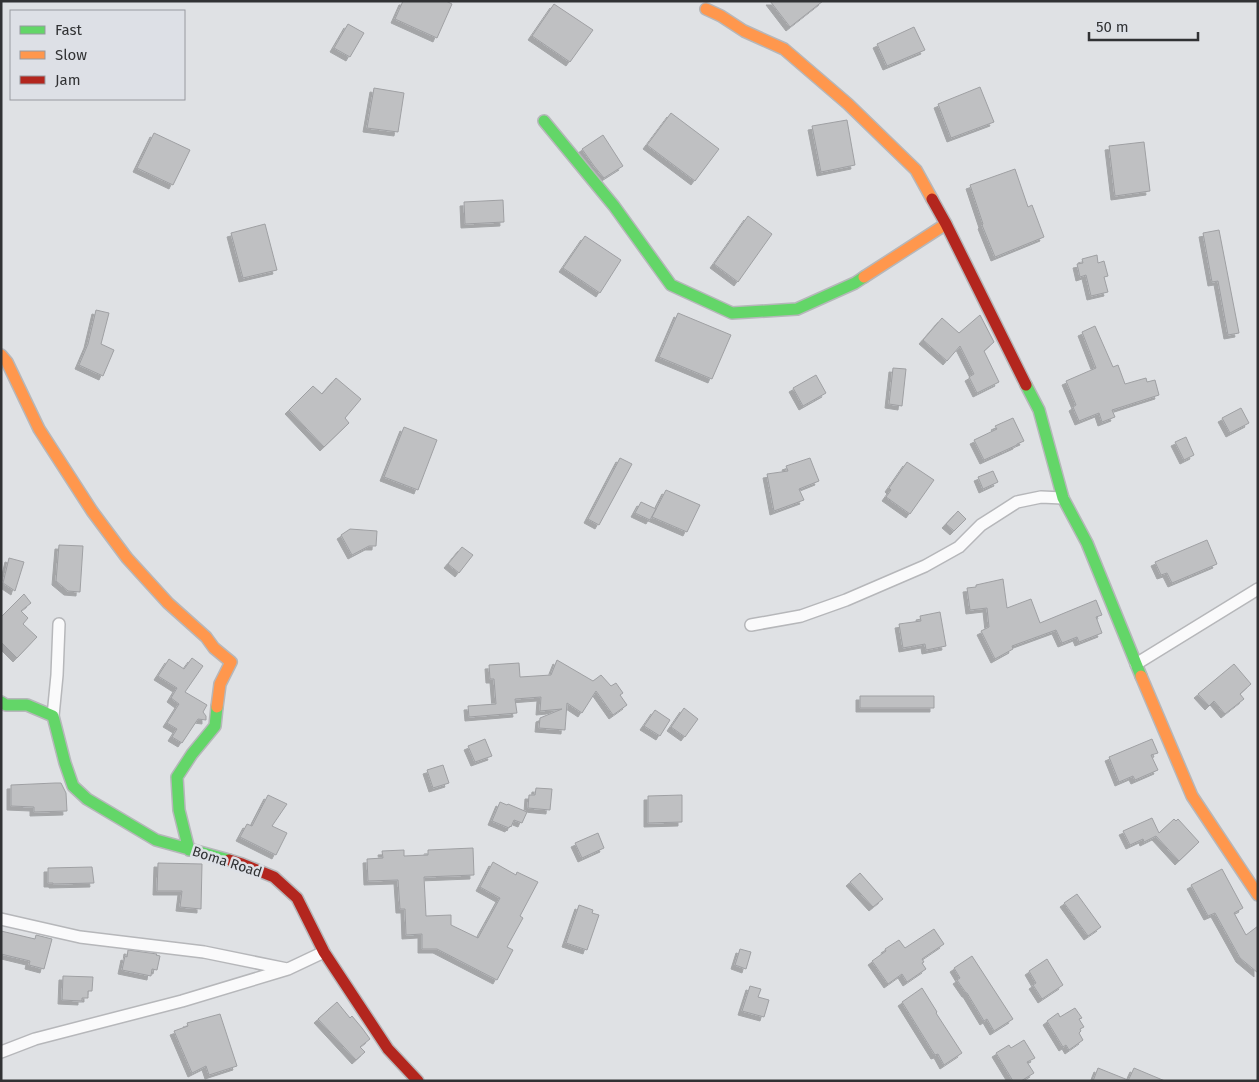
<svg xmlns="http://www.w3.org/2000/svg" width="1259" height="1082" viewBox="0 0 1259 1082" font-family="'Fira Sans',sans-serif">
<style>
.building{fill:#bfc0c2;stroke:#9fa0a3;filter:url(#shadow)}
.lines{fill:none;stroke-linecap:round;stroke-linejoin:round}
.street-casing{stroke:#b6b7ba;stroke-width:14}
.fast-casing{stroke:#b6b7ba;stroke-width:14}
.slow-casing{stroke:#b6b7ba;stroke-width:14}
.jam-casing{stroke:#b6b7ba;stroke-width:14}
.street{stroke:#fafafb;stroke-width:11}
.fast{stroke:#63d668;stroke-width:11}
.slow{stroke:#ff974d;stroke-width:11}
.jam{stroke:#b3261e;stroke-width:11}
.labels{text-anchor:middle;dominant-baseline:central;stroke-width:5;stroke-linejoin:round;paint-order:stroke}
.street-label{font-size:14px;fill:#313234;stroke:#dde0e6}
</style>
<defs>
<filter id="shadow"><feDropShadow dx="-4" dy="4" stdDeviation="0" flood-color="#0004"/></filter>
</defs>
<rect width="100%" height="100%" fill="#dfe1e4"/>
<path class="building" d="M403,1H446L452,4L437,38L395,19Z
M770,1H823L790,27Z
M554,4L593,30L570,62L532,36Z
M348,24L364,33L350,57L334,48Z
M914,27L925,50L887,66L877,44Z
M980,87L994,122L951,138L938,104Z
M374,88L404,93L398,132L367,128Z
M671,113L719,149L695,181L647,145Z
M847,120L855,165L821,172L812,126Z
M154,133L190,150L173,185L137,168Z
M603,135L623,166L604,178L594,166L582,149Z
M1144,142L1150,191L1115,196L1109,146Z
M1015,169L1028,207L1032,205L1044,237L995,257L982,225L983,224L970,185Z
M503,200L504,222L465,224L464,202Z
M748,216L772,234L738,282L714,264Z
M265,224L277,270L243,278L231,233Z
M1219,230L1239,333L1228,335L1218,281L1212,282L1203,233Z
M585,236L621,260L600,293L563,268Z
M1097,255L1098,263L1104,261L1108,276L1104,277L1108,292L1091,296L1086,275L1080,277L1077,264L1083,263L1082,259Z
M96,310L109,313L101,344L114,350L103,376L79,365L88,344Z
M678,313L731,335L712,379L659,357Z
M980,315L994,342L984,351L999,382L977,393L969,377L974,374L960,346L947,361L923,340L942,318L959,333Z
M1095,326L1113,367L1118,365L1125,384L1146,378L1147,382L1155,380L1159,395L1112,410L1115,417L1102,422L1099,413L1079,421L1073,407L1076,405L1066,381L1096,368L1082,332Z
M893,368L906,369L902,406L889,404Z
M816,375L826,393L803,406L793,388Z
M336,378L361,399L345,418L349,423L324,447L289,410L313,386L322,394Z
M1241,408L1249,423L1230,433L1222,418Z
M1013,418L1024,441L1017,444V445L984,460L974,440L997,429L995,426Z
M404,427L437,440L418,490L384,477Z
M1186,437L1194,455L1184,460L1175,442Z
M620,458L632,464L599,525L588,519Z
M810,458L819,481L799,489L804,500L774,511L767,474L788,471L786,466Z
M907,462L934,480L910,514L886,497L891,490L889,488Z
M993,471L998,482L983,489L978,477Z
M666,490L700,505L687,532L652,517Z
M641,502L656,509L650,520L635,513Z
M958,511L966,519L954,531L946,524Z
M350,529L377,531L376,546H369L352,555L341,535Z
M1207,540L1217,564L1172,583L1167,573L1161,575L1155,562Z
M59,545L83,546L80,592L68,591L56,581Z
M462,547L473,555L459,573L448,564Z
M9,558L24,562L15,591L3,583Z
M1003,579L1007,608L1031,599L1040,623L1096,600L1102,615L1096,617L1102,633L1079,642L1077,637L1062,643L1056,630L1012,646L1013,649L995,659L981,631L989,627L987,608L970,610L967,588L976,587V585Z
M24,594L31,603L21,611L28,618L23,624L37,637L17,658L1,642V617Z
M940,612L946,646L926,650L925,644L903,648L899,624L921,621L920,616Z
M192,658L203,666L185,692L207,705L203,712L206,716V720L198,719L182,743L172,737L177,729L167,723L179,704L171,698L177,688L158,676L169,659L184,669Z
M557,660L593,681L601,675L611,686L616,683L623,693L620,695L627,705L613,715L596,691L582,713L567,703L565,730L539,728L540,718L562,709L540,711L541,697L515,699L517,713L469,717L468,706L496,704L494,679H490L489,665L519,663L520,677L551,675Z
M1234,664L1251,684L1240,694L1244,699L1225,714L1214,701L1209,706L1198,694Z
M860,696H934V708H860Z
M684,708L698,719L685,737L671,727Z
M655,710L670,720L660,736L644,726Z
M485,739L492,756L475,762L468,746Z
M1152,739L1158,753L1151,755L1158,770L1135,780L1133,776L1119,782L1109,757Z
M443,765L449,783L433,788L427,770Z
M55,783H61L66,793L67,811L34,812V807L11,806V785Z
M536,788L552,789L550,810L528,808L529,795H535Z
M268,795L287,804L272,826L287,833L276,855L240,837L247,824L252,826Z
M682,795V822L648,823V796Z
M500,802L507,805L508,804L527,812L522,823L514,820L511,827L510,826L509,828L492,821Z
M1152,818L1159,833L1174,819L1176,821L1178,819L1199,842L1179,861L1156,836L1144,842L1143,839L1130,845L1123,831Z
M598,833L604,848L582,858L575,843Z
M473,848L474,875L424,877L426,916L451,915V925L478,938L500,898L480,887L493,862L516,875L517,872L538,882L520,916L523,918L507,947L513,950L497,980L437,949H422V934L406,935L405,909H400L398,880L368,881L367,859L383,858L382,851L404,850V856L428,855V850Z
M158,863L202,864L201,909L180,907L182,891H157Z
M92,867L94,883L53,884V883H48V868Z
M1222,869L1243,908L1234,913L1246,935L1258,926V973L1240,958L1215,913L1208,916L1191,885Z
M860,873L883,899L873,907L850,882Z
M1077,894L1101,927L1088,936L1064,903Z
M579,905L593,910L592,913L599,915L587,950L566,943Z
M934,929L944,944L922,959L924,962L922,963L926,969L907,982L902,974L888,984L872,961L886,951L885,949L899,940L905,948Z
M1,931L35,939L36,935L52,939L44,969L29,965L30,961L1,954Z
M740,949L751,952L746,969L735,965Z
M128,950L157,954L156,955L160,956L157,970L152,969L151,976L122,970L125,956L127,957Z
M972,956L1013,1019L994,1031L987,1019L984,1021L967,993H966L957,980L960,978L954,968Z
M1047,959L1063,985L1042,999L1033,985L1036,983L1029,971Z
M63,976L93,977L92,991H88V998H82V1001L62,1000Z
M750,986L761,989L758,997L769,1000L764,1017L742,1011Z
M922,988L937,1012L936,1013L962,1053L944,1065L938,1054L935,1055L902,1002Z
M337,1002L350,1018L352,1016L362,1028L370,1039L360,1047L365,1052L356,1060L318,1019Z
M1075,1008L1082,1018L1079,1019L1084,1027L1080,1029L1081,1031L1079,1033L1083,1040L1069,1050L1066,1045L1063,1047L1047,1021L1058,1013L1060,1017Z
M220,1014L237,1066L209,1075L206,1066L192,1073L174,1031L188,1026L187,1023Z
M1024,1040L1035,1058L1027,1062L1034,1073L1021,1081H1013L996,1053L1009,1045L1011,1048Z
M1098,1068L1128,1080V1081H1093Z
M1134,1068L1165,1081H1128Z"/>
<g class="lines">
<g class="street-casing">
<path id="street" d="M751,625L801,616L846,600L925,566L959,547L981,525L1017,502L1041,497L1063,498
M1136,664L1258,589
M53,716L57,675L59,624
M1,919L80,937L204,952L287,969
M1,1052L35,1039L182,1001L288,969L324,952"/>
</g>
<g class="fast-casing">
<path id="fast" d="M544,121L614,206L671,285L732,313L797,309L855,283L864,277
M1026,385L1039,410L1063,498L1087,543L1141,676
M1,702L6,705H27L53,716L65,763L73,786L87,799L156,840L229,860
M189,850L179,810L177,777L192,754L215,726L217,707"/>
</g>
<g class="slow-casing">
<path id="slow" d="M706,9L721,16L744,31L784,49L848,104L916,170L932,199
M864,277L946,224
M1,355L7,362L39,429L92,511L127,558L168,603L206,637L214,648L231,662L220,684L217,707
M1141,676L1192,796L1258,895"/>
</g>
<g class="jam-casing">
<path id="jam" d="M932,199L946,224L1026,385
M229,860L242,864L274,877L297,898L324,952L388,1049L418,1081"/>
</g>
<use href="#street" class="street"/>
<use href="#fast" class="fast"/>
<use href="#slow" class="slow"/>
<use href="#jam" class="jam"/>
</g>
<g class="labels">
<g class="street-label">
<text transform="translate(227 862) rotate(18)">Boma Road</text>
</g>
</g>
<rect width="1259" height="1082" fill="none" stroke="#313234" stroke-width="5"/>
<rect x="10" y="10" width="175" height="90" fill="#dde0e6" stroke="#989a9f"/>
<rect x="20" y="26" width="25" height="8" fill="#63d668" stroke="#989a9f"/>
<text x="55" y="35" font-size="15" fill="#313234">Fast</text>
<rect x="20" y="51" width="25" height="8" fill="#ff974d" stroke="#989a9f"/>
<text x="55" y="60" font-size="15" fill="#313234">Slow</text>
<rect x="20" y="76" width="25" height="8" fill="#b3261e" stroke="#989a9f"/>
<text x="55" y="85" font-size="15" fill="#313234">Jam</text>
<path d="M1089 32v8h109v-8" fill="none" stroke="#313234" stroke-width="2.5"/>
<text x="1096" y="32" font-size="15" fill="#313234" stroke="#dde0e6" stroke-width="4" paint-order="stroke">50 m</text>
</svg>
